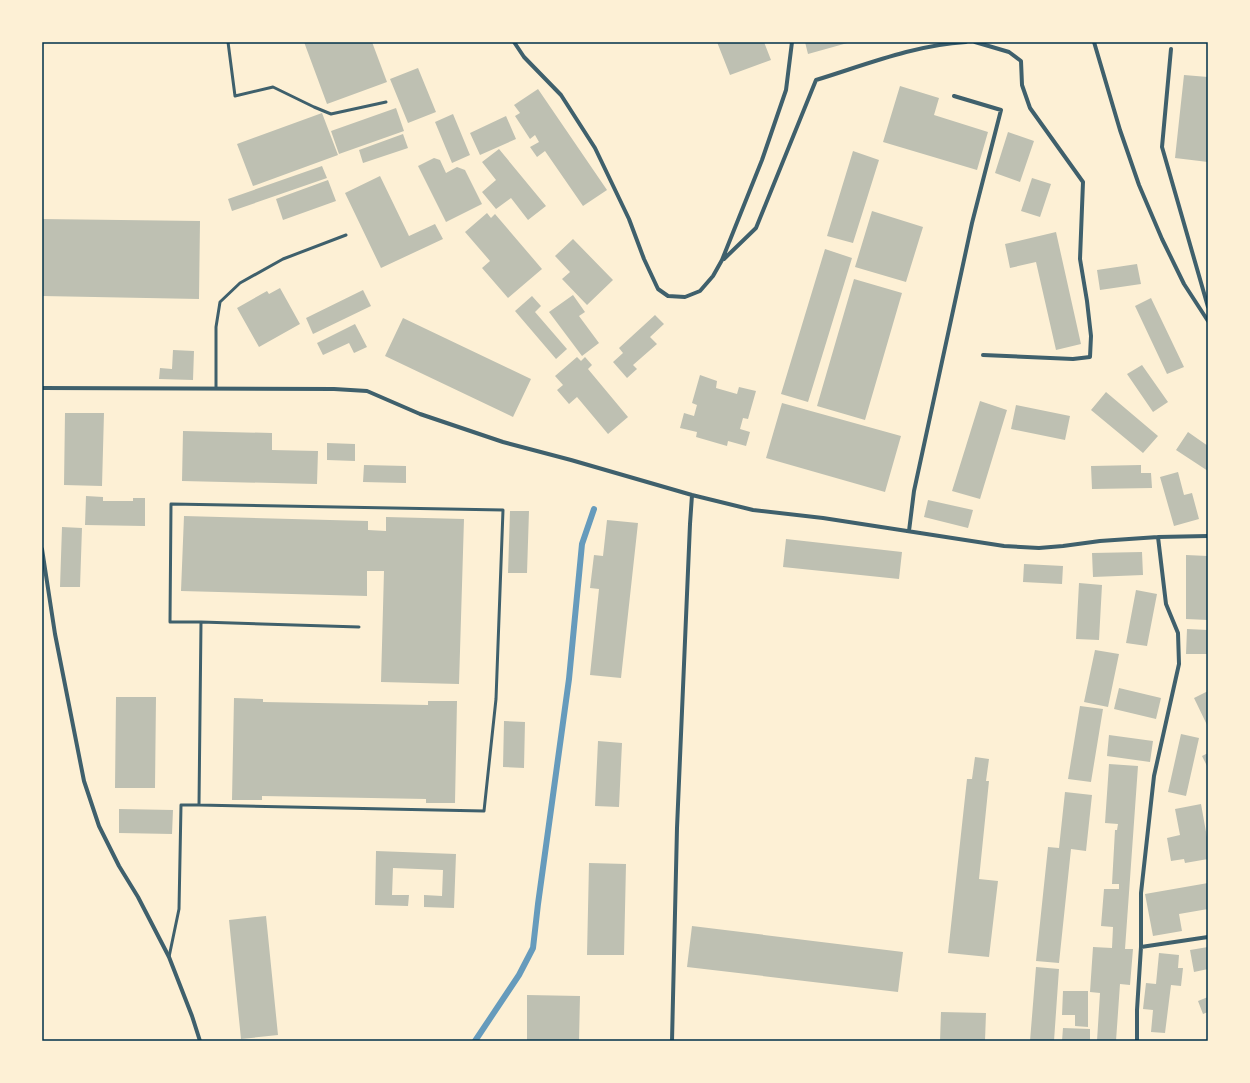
<svg xmlns="http://www.w3.org/2000/svg" width="1250" height="1083" viewBox="0 0 1250 1083" font-family="'Exo 2',sans-serif">
<style>
.lines{fill:none;stroke-linecap:round;stroke-linejoin:round}
.stream{stroke:#669bbc;stroke-width:6}
.building{fill:#bec0b2}
.service{stroke:#3f606c;stroke-width:3}
.minor{stroke:#3f606c;stroke-width:4}
.neatline{fill:none;stroke:#003049;stroke-width:1.5}
</style>
<rect width="100%" height="100%" fill="#fdf0d5"/>
<g class="lines">
<path class="stream" d="M475,1041L519,975L533,948L538,904L569,679L582,544L594,509"/>
</g>
<path class="building" d="M304,42H372L387,82L327,104Z
M717,42H764L771,60L730,75Z
M805,42H851L808,54Z
M418,68L436,112L408,123L390,79Z
M1184,75L1208,77V162L1175,158Z
M900,86L939,98L934,115L988,132L977,170L883,142Z
M538,89L607,190L583,206L545,151L537,157L530,147L539,142L535,135L530,139L515,116L520,113L514,105Z
M396,108L404,131L339,154L331,131Z
M322,113L338,155L253,186L237,144Z
M453,114L470,155L452,163L435,122Z
M506,116L516,139L480,155L470,133Z
M1008,132L1034,141L1020,182L995,173Z
M403,134L408,148L363,163L359,150Z
M499,149L546,206L528,220L511,198L496,209L482,192L496,180L482,162Z
M853,151L879,160L853,243L827,236Z
M434,158L440,160L446,173L457,167L465,170L482,204L446,222L418,166Z
M322,166L327,178L232,211L228,199Z
M380,176L409,236L435,224L443,239L381,268L345,193Z
M1032,178L1051,184L1040,217L1021,211Z
M328,180L336,201L283,220L276,199Z
M872,211L923,227L906,282L855,267Z
M487,213L491,218L495,214L542,269L508,298L482,268L490,261L465,232Z
M42,219L200,221L199,299L42,296Z
M1056,232L1081,344L1056,350L1036,262L1010,268L1005,244Z
M573,239L613,280L587,305L562,279L570,272L555,256Z
M825,249L852,258L808,402L781,394Z
M1137,264L1141,284L1100,290L1097,270Z
M854,279L902,293L865,420L817,406Z
M280,288L300,324L259,347L237,308L267,291L269,294Z
M363,290L371,306L313,334L306,318Z
M573,295L585,312L579,316L599,343L582,356L549,312Z
M532,296L541,306L535,312L567,349L556,359L515,311Z
M1151,298L1184,367L1167,374L1135,306Z
M655,315L664,324L650,337L657,344L633,365L637,369L627,378L613,362L623,353L619,348Z
M403,318L531,379L513,417L385,356Z
M355,324L367,347L354,353L349,343L323,355L317,343Z
M173,350L194,351L193,380L159,379L160,368L172,369Z
M577,357L581,361L585,357L592,365L588,369L628,417L608,434L577,397L569,404L557,390L563,385L555,376Z
M1142,365L1168,402L1153,412L1127,374Z
M700,375L717,381L716,388L737,394L739,387L756,391L748,419L743,418L740,429L750,432L746,446L728,441L727,446L696,437L697,432L680,428L684,413L694,416L697,405L692,403Z
M1106,392L1158,436L1143,453L1091,410Z
M980,401L1007,410L980,499L952,491Z
M782,403L901,436L885,492L766,458Z
M1016,405L1070,416L1065,440L1011,429Z
M65,413H104L102,486L64,485Z
M183,431L272,433V450L318,451L317,484L182,481Z
M1188,432L1208,446V471L1176,450Z
M327,443L355,444V461L327,460Z
M364,465L406,466V483L363,482Z
M1141,465V473H1151L1152,488L1092,489L1091,466Z
M1178,472L1184,495L1192,493L1199,519L1174,526L1160,477Z
M86,496L103,497V501H133V498H145V526L85,525Z
M928,500L973,510L968,528L924,517Z
M510,511H529L527,573H508Z
M184,516L368,521V530L386,531V517L464,519L459,684L381,682L384,571H367V596L181,591Z
M607,520L638,523L621,678L590,675L599,589L590,588L594,555L603,556Z
M62,527L82,528L80,587H60Z
M786,539L902,552L899,579L783,567Z
M1142,552L1143,575L1093,577L1092,553Z
M1186,555L1208,556V620L1186,619Z
M1024,564L1063,566L1062,584L1023,582Z
M1079,583L1102,585L1099,640L1076,639Z
M1136,590L1157,594L1147,646L1126,643Z
M1187,629L1208,630V654H1186Z
M1095,650L1119,654L1108,707L1084,702Z
M1119,688L1161,698L1156,719L1114,709Z
M1208,691V727L1194,698Z
M116,697H156L155,788H115Z
M234,698L263,699V702L428,705V701H457L455,803H426V799L262,796V800H232Z
M1080,706L1103,709L1091,782L1068,779Z
M504,721L525,722L524,768L503,767Z
M1181,734L1199,738L1186,796L1168,792Z
M1109,735L1153,741L1150,762L1107,756Z
M598,741L622,743L619,807L595,806Z
M1208,753V768L1202,756Z
M975,757L989,759L986,781H989L979,879L998,881L989,957L948,953L967,779H972Z
M1109,764L1138,766L1125,949H1133L1130,985L1120,984L1116,1041H1097L1100,993L1090,992L1093,947L1112,948L1113,927L1101,926L1104,889H1119V884H1112L1115,830H1117L1118,824L1105,823Z
M1065,792L1092,795L1086,851L1071,849L1059,963L1036,961L1048,847L1059,848Z
M1201,804L1208,843V859L1185,863L1184,859L1171,861L1167,838L1180,835L1175,809Z
M119,809L173,810L172,834L119,833Z
M376,851L456,854L454,908L424,907V895L442,896L443,870L393,868L392,895H409L408,906L375,905Z
M589,863L626,864L624,955H587Z
M1208,883V909L1179,914L1182,931L1153,936L1145,894Z
M266,916L278,1035L241,1039L229,920Z
M692,926L903,952L898,992L687,967Z
M1208,947V969L1194,972L1190,950Z
M1159,953L1179,955L1178,968H1183L1181,986L1171,985L1165,1033L1151,1032L1153,1010L1143,1009L1146,983L1156,984Z
M1036,967L1059,969L1054,1041H1030Z
M1063,991H1088V1027L1075,1026V1015H1062Z
M527,995L580,996L579,1041H527Z
M1208,997V1012L1203,1014L1198,1001Z
M941,1012L986,1013L985,1041H940Z
M1063,1028L1090,1029V1041H1062Z"/>
<g class="lines">
<path class="service" d="M228,42L235,96L273,87L314,107L331,114L386,102
M216,388V327L220,302L240,283L283,259L346,235
M201,622L359,627
M169,957L179,909L181,805H199L201,622H170L171,504L503,510L496,699L484,811L199,805"/>
<path class="minor" d="M514,42L524,57L561,95L595,148L629,219L644,259L658,289L668,296L685,297L700,291L713,276L722,260L762,160L786,90L792,42
M975,42L1009,52L1021,61L1022,85L1030,108L1083,182L1080,259L1087,301L1091,336L1090,357L1073,359L983,355
M1094,42L1120,130L1139,185L1162,239L1184,284L1208,321
M1171,49L1162,147L1208,307
M724,259L756,228L816,80C865,65 914,45 966,42
M42,388L334,389L367,391L420,414L503,442L571,460L692,495L753,510L823,518L1004,546L1039,548L1063,546L1100,541L1158,537L1208,536
M909,531L914,491L972,223L1001,110L954,96
M42,549L55,634L84,781L99,826L119,866L138,897L169,957L192,1016L200,1041
M1141,947L1208,937
M672,1041L677,828L690,524L692,495
M1137,1041V1010L1141,947V893L1154,776L1179,664L1178,633L1166,604L1158,537"/>
</g>
<rect width="1250" height="1083" fill="none" stroke="#fdf0d5" stroke-width="86"/>
<rect x="43" y="43" width="1164" height="997" class="neatline"/>
</svg>
